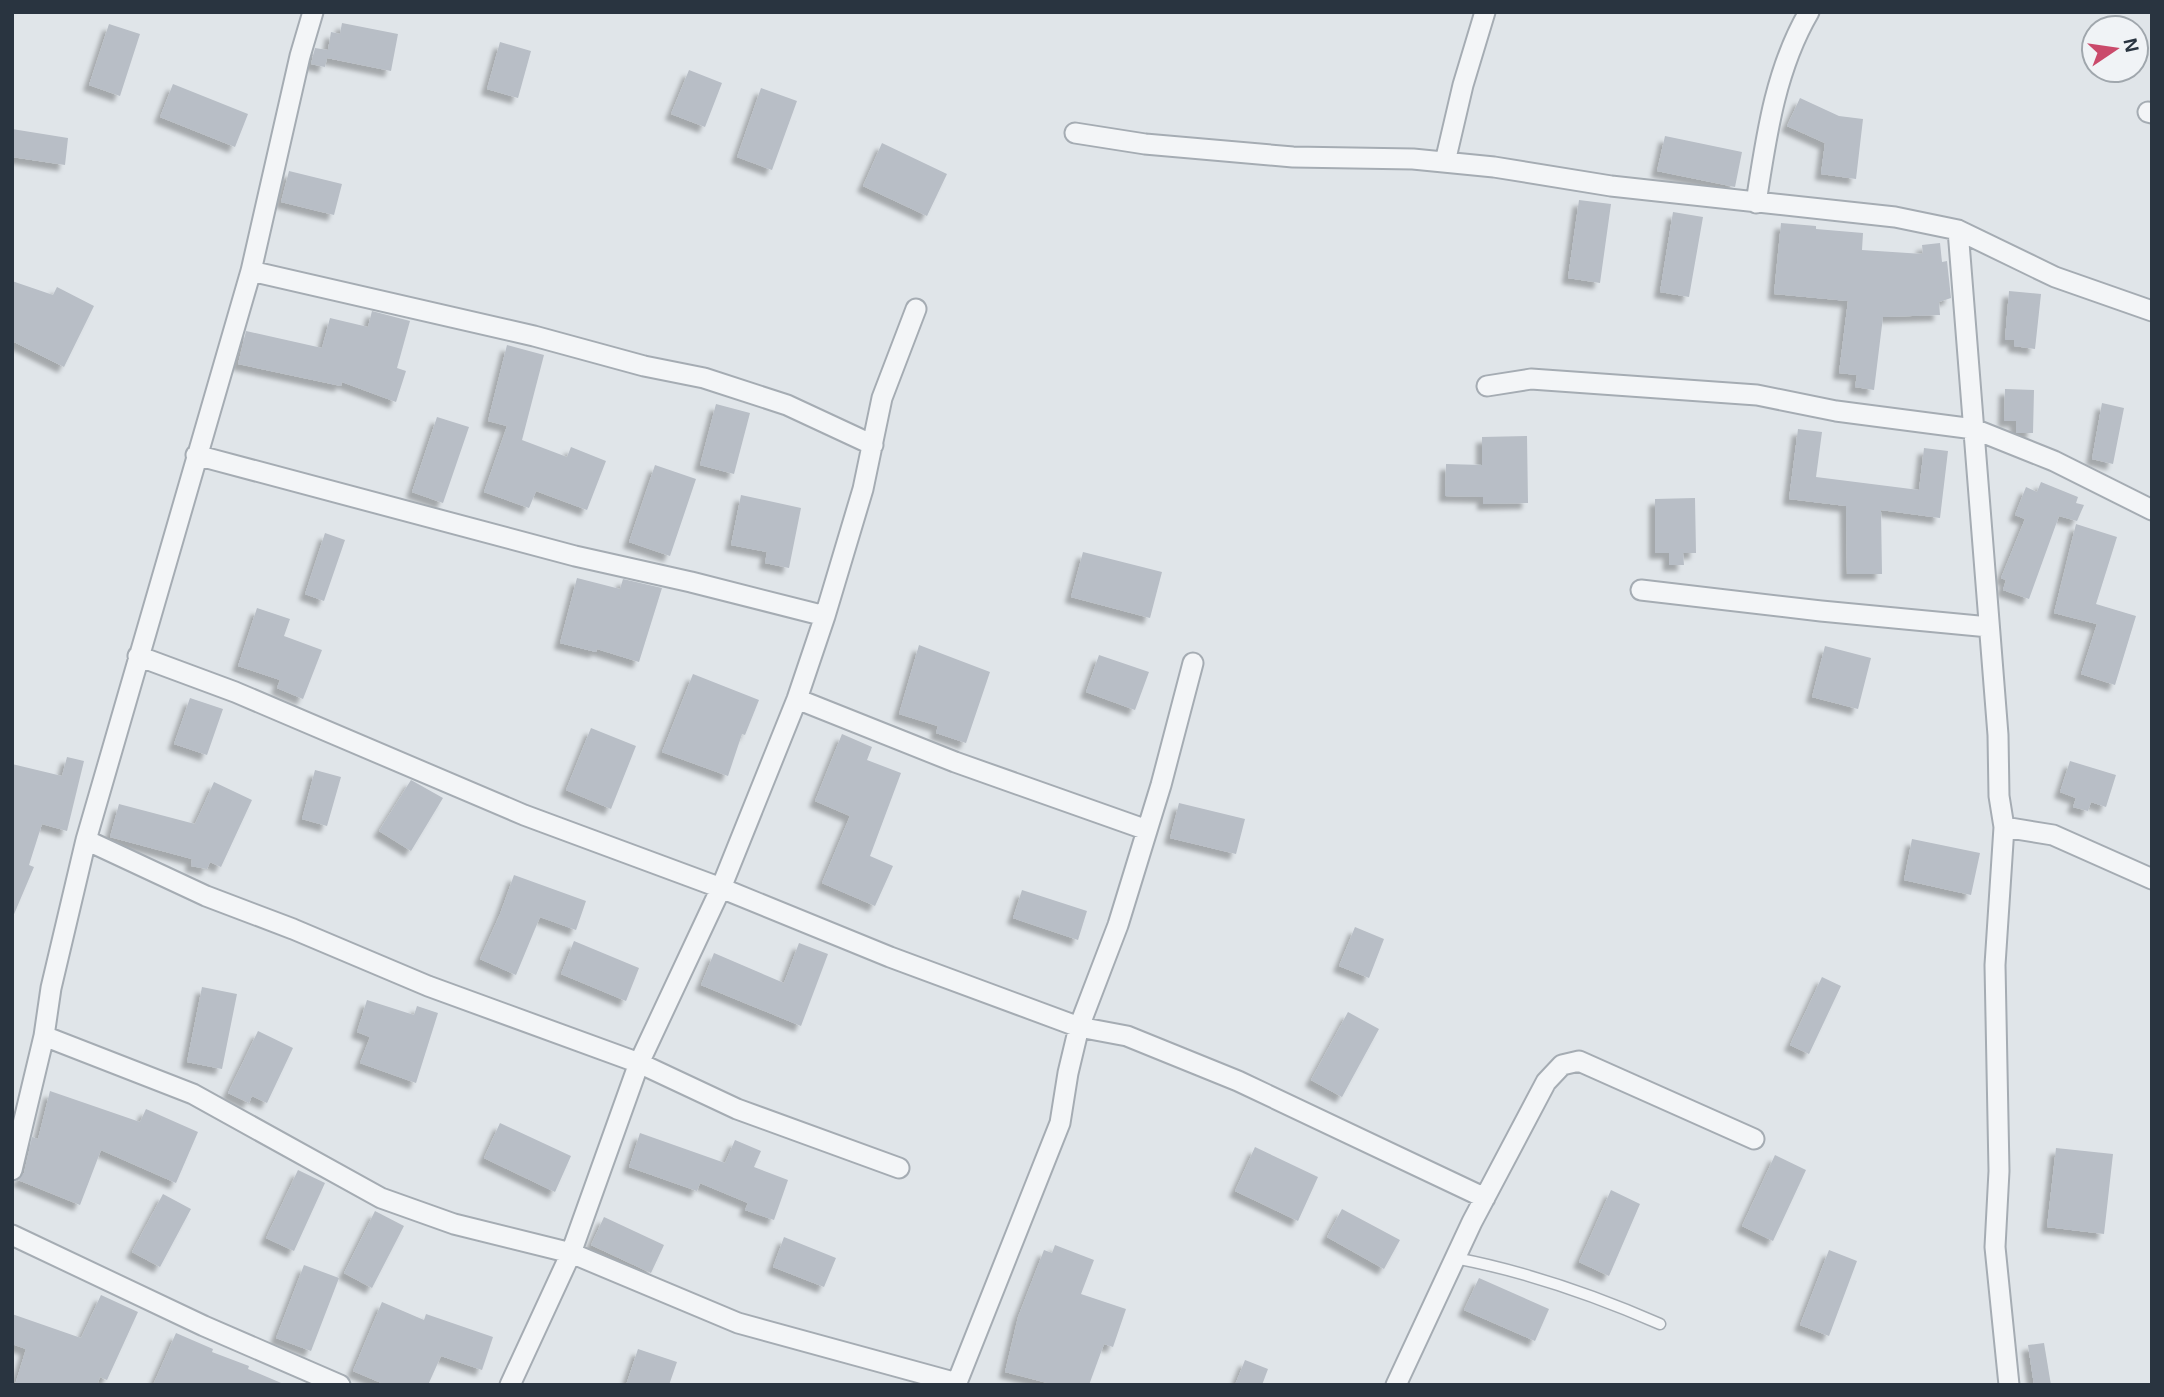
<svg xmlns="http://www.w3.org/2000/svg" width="2164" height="1397" viewBox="0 0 2164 1397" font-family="Arial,sans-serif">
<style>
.building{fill:#b8bec6;filter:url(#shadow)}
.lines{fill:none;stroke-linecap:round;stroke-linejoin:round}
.service-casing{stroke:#a5acb3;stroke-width:13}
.minor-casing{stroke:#a5acb3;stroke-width:23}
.service{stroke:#f3f5f7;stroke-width:10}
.minor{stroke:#f3f5f7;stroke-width:19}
</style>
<defs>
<filter id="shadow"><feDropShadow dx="-6" dy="6" stdDeviation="2" flood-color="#0004"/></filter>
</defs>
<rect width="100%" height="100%" fill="#e0e5e9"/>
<path class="building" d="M342,23L398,34L391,71L327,58L325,67L311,64L315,48L328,50L331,32L340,34Z
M109,24L140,34L120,96L89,85Z
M500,42L531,51L518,98L487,89Z
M689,70L722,83L705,127L671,114Z
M173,84L248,114L235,147L160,117Z
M761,88L797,101L772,170L737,157Z
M1800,98L1839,116L1863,119L1856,179L1821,174L1825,143L1787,126Z
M12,129L68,138L65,165L12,157Z
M1665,136L1742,152L1735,187L1657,171Z
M882,143L947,174L927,216L863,186Z
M289,171L342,184L334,215L281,202Z
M1579,200L1611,204L1600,283L1568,278Z
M1673,212L1703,217L1689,297L1660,292Z
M1781,223L1816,226V229L1863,233L1862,250L1923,254L1922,245L1940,243L1942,262L1947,261L1951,298L1939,302L1940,315L1883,317L1874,390L1855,387L1857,375L1839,373L1848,301L1774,294Z
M12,281L53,295L57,287L94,306L64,367L12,341Z
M2009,291L2041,294L2035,349L2014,346V340H2005Z
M372,311L410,321L397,368L406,371L396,402L342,382L341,386L238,364L246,331L322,348L330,318L368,327Z
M507,345L544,355L522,440L567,457L571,447L606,461L587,510L536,491L529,508L484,492L507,426L488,421Z
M2005,389L2034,390L2033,433H2016V421H2004Z
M2102,403L2124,408L2113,464L2092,459Z
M716,404L750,413L734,474L700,465Z
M437,417L469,427L443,503L412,492Z
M1798,429L1822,432L1816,477L1919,490L1924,448L1948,451L1940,518L1881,510L1882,574H1847L1846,506L1789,499Z
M1527,436L1528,503L1483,504V497L1445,496L1446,464L1482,465V437Z
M655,465L696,479L670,556L629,542Z
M2041,482L2078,497L2076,503L2084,505L2077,521L2059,516L2029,599L2003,590L2006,580L2001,578L2025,519L2015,515L2026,487L2037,492Z
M741,495L801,508L789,568L765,563L767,552L731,545Z
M1695,498L1696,553H1683L1684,565H1669V553H1655V499Z
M2076,524L2117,537L2096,604L2136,616L2115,685L2081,674L2097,624L2054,613Z
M325,533L345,540L324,601L305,594Z
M1083,552L1162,572L1150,618L1071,597Z
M577,578L620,589L623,579L662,588L639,662L597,649L596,652L560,643Z
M257,608L290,619L284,636L322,650L303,699L277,688L280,680L238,666Z
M919,645L990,672L966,743L936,733L938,726L899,714Z
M1825,646L1871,658L1858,709L1812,697Z
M1099,655L1149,672L1135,710L1086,692Z
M693,674L759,700L745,735L742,734L728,776L662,752Z
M190,698L223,709L207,755L174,744Z
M591,728L636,746L611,809L566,790Z
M842,734L872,747L867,760L901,773L870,856L893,866L875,906L822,883L850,816L815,801Z
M67,757L84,761L67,831L42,824L29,865L34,867L12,919V764L62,776Z
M2070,761L2116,775L2106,807L2091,802L2088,811L2073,807L2076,798L2060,792Z
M315,770L341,777L327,826L302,819Z
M411,780L443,798L411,851L379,831Z
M214,782L252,800L221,867L210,862L207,869L191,866L192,859L110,837L119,804L195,824Z
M1179,803L1245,819L1236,854L1170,838Z
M1912,839L1980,853L1971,895L1904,880Z
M514,875L586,901L576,930L540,917L516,975L480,959L500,914Z
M1022,890L1087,911L1078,940L1013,918Z
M1355,927L1384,939L1369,978L1339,966Z
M574,941L639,968L626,1001L561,974Z
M799,943L828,954L801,1026L701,985L714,953L784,983Z
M1822,977L1841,986L1809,1054L1790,1045Z
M202,987L237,994L222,1069L187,1062Z
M367,1000L414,1015L417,1006L438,1013L416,1083L360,1063L370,1037L357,1032Z
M1348,1012L1379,1029L1342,1097L1311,1080Z
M258,1031L293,1048L267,1103L252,1096L249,1103L228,1093Z
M50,1091L140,1122L146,1109L198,1132L176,1183L101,1150L80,1205L18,1180L24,1173L32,1137L38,1139Z
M500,1123L571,1156L555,1192L484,1158Z
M640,1133L725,1163L735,1140L761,1151L754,1167L788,1180L774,1220L745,1210L748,1203L700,1183L697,1191L629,1167Z
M1255,1147L1318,1177L1298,1221L1235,1191Z
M2056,1148L2113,1154L2104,1234L2047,1227Z
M1775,1155L1806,1170L1773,1241L1742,1226Z
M298,1170L325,1183L294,1251L266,1238Z
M1611,1190L1640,1204L1609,1276L1579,1262Z
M163,1194L191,1209L160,1267L132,1252Z
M1342,1209L1400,1240L1384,1269L1327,1237Z
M375,1211L404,1226L372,1288L344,1273Z
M604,1217L664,1245L651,1273L591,1245Z
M784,1237L836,1258L824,1287L773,1267Z
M1055,1245L1094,1260L1081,1294L1126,1309L1113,1347L1104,1344L1089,1385H1055L1005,1372L1018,1317L1044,1250L1052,1253Z
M1829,1250L1857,1261L1829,1336L1800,1325Z
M304,1265L339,1278L311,1351L276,1338Z
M1479,1278L1549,1309L1535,1341L1464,1310Z
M101,1295L138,1312L107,1380L100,1377L97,1385H15L26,1349L12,1344V1314L81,1338Z
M382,1302L424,1320L426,1314L493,1337L482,1370L441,1356L428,1385H386L353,1371Z
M176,1333L213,1349L212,1352L249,1366L248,1369L286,1385H153Z
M2044,1343L2051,1385H2034L2028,1345Z
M638,1349L677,1362L669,1385H626Z
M1245,1360L1268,1369L1262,1385H1235Z"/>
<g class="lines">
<g class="service-casing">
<path id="service" d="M1455,1258C1523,1271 1596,1296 1660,1324"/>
</g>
<g class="minor-casing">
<path id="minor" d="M2148,112L2152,113
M1075,133L1145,144L1293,157L1413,159L1494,167L1611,186L1895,217L1958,230L2055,277L2152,311
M1445,162L1463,85L1485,12
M1756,203C1766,138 1775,70 1809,12
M1958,230L1998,735L1999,796L2004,827L2053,835L2152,879
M251,271L534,336L644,366L704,378L787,405L873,445
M1487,386L1531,379L1757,395L1836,411L1974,429L2054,461L2152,510
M196,455L575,556L691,582L825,616
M1641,590L1821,611L1989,627
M138,656L235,692L524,815L721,888L890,957L1079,1027L1127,1036L1238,1081L1485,1198
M797,699L955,762L1147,830
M2004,827L1995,965L1999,1171L1995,1247L2009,1385
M86,840L206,896L293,929L428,986L639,1063L737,1109L899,1168
M44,1036L193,1094L381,1198L454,1224L571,1253L738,1323L957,1383
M12,1170L44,1036L51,988L86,840L251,271L300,56L313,12
M12,1235L204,1326L340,1385
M510,1385L571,1253L639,1063L721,888L797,699L825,616L863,489L882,398L916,309
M956,1385L1060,1123L1068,1073L1079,1027L1118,925L1161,785L1193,663
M1396,1385L1472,1222L1546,1082L1562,1065L1579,1061L1754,1139"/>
</g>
<use href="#service" class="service"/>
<use href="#minor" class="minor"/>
</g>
<rect width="2164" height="1397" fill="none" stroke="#293440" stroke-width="28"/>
<g transform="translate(2115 49) rotate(77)"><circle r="33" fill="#f0f3f6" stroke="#a0a7ad" stroke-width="2"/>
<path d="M0-5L12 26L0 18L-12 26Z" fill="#ca4a6b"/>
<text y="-10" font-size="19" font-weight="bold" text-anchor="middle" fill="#293440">N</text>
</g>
</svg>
